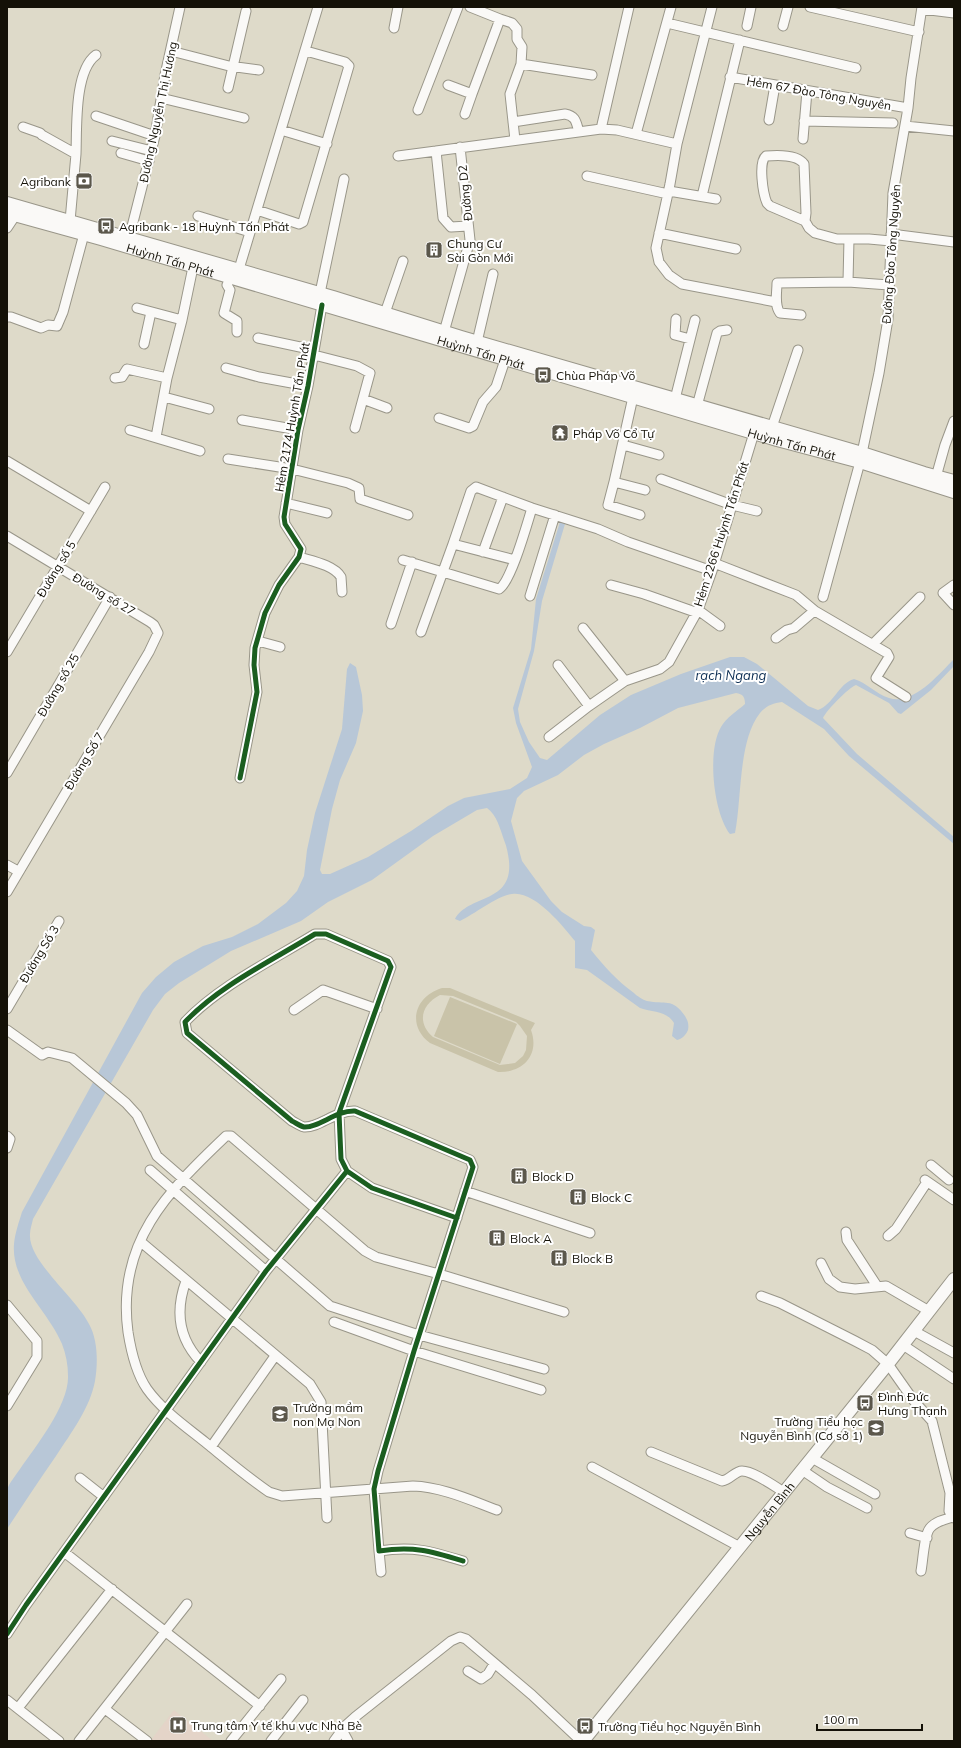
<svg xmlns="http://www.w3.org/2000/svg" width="961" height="1748" viewBox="0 0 961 1748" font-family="Mulish,sans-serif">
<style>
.medical{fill:#e4d4c8}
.green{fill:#c9c3a9;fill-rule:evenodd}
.water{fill:#b8c7d7}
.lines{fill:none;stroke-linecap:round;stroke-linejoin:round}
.minor-casing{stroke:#999689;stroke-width:11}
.major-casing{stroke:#999689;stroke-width:14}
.minor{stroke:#faf9f7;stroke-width:9}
.major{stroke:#faf9f7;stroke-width:12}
.cycleway-casing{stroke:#fff;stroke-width:8}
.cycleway{stroke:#1b5e20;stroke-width:5}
.labels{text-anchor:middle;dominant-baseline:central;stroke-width:4;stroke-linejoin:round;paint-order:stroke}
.street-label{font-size:12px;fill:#141107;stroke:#fff}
.poi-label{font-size:12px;fill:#141107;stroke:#fff;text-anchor:start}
.water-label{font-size:13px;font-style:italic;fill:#092b51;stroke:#fff}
</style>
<rect width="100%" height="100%" fill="#dedac9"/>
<path class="medical" d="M174,1710L213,1741L151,1740Z"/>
<path class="green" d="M442,988H450L535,1023L531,1030C540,1055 523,1073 498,1072L430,1043C406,1025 415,996 442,988ZM440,995L453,996L516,1022L520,1026L527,1036L526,1050L523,1056L515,1063L500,1065L433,1037C416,1022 422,1004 440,995Z
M450,997L517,1024L500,1064L434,1036Z"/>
<path class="water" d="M560,522L565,524L542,601L534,651L518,709L520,722L529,742L540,758L547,760L600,715L631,695L681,674L730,657H744L757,664L808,706L818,710C834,704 838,684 854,679C867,683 876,694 889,698C913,706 939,674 954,659V666L931,690L901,714L898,713L889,703L856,685C848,688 826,711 823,718L857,754L954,837V844L849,756L824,729L782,702C773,703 766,706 760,713C738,741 742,798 735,833L730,834C713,812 707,750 721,727C726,718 737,711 745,704C745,697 743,694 736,693L678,708L640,728L604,744L584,755L558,775L524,791L517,798L511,821L522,861L551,901L562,912L584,926L591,927L595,930L591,950C604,966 617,981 634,993C637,996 643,1000 647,1001C665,1005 672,997 685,1016C688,1021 689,1024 688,1030C686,1035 682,1039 677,1040L672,1036L674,1023C666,1010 653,1013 640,1008L587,970L575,968V941C563,926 534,890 512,894C497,896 475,914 460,921L455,919C469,894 513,904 509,861C508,854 507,847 504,840C500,829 497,815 487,808L477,810L433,836L372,880L328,902L301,921L231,951L179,983L165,994L153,1010L33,1219C32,1224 30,1229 30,1234C28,1261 77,1299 89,1324C98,1340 98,1363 95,1381C90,1408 71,1433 56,1456C39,1480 23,1505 7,1529C7,1520 5,1497 7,1490C9,1483 16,1475 20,1469C36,1446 69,1405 68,1376C68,1365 66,1354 62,1344C48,1310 11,1283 14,1244C15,1233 19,1222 22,1212L142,993L156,977L174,962L203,946L232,937L258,924L286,903L297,891L304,876L307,850L315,813L342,729L347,669L350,663L356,667L362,695L363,711L356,743L340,780L332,809L320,870L322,874H330L368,857L411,831L448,806L464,798L510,789L527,778L532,767L516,723L513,708L531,649L536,599Z"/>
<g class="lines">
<g class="minor-casing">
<path id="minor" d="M712,7L677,144L670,184L656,248L659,262L669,275L682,284L776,302
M810,7L919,32
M922,9L954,13
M500,19L512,23L517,29V39L522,47L521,64
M667,23L856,68
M747,26L751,7
M783,26L788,7
M394,28L398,7
M171,51L229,66L259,70
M730,77L908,108
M448,85L472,94L500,19L470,7
M228,88L246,11
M161,98L244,118
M418,110L458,7
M465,114L472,94
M96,116L155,136
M769,120L775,85
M804,121L893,123
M513,122L565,114C576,116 576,122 579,132
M905,126L954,131
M23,127L40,133L42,135L76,154L70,221
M601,129L629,7
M281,130L327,144
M636,134L671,7
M803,139L807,91
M515,140L510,94L521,64L592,75
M112,141L152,151
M121,153L149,161
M76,154C77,128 74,71 96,55
M398,156L436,151
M587,176L668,194
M669,191L716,199
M702,196L740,40
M257,210L299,224L303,222L349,66L345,62L306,51
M198,216L250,232
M805,221L770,206L767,203C763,194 758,162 766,156C777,155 797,154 804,164L806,213L805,221L809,228L815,233L837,239H869L891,241
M468,226L451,227L443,218L436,151L601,129L617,130L677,144
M7,228L15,216
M659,233L736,249
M891,234L954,242
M129,238L155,136L165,75L180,7
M239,269L318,7
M230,278L227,285L230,290L224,313L237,321V332
M848,282L849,239
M320,293L344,179
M137,308L182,320
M385,313L403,261
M801,315L780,313C774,305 777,293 777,283L848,282L889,285
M7,317H11L41,328L48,325L57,326L63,312L84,234
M676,319L675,335L690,339
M444,332L470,240L460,147
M258,338L314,350
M477,342L493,274
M144,344L151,312
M314,355L357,366L370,373L355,428
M226,368L259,377L308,386
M115,378L122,377L127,369L167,378
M164,397L209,409
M633,397L614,482L645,490
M363,399L387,408
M675,399L695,320
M697,406L717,333L720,331L727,330
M439,418L469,428L473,426L483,402L496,387L505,360
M242,420L298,430
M772,427L798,350
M130,430L200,451
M156,437L167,378L182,320L193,267
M623,445L659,455
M862,453L879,373L888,319L893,193L908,108L911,78L922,7
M228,459L292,469L348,483L359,488L360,499L408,515
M7,461L91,511
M936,477L945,445L954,421
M661,479L732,505L757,511
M614,482L608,505L640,515
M286,503L327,513
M7,536L150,622L154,625L158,633L149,652L7,892
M453,544L471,491L476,487L532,508L598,529L628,542L712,571
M483,552L503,497
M299,557C312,561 334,565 341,577L342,592
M403,560L499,589C511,582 527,524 532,508
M714,563L796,595L815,611L887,653L889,657L876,678L906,697
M611,585L644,594L695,612
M954,585L943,593L954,605
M530,596L555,515
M823,597L860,462
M698,610L720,626
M391,624L412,562
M583,628L625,681
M421,632L453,544L515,560
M776,638L787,630L794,628L814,611
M258,641L280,647
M873,644L920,597
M7,652L105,487
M558,665L589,706
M549,737L589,706L625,681L660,669L669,662L698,610L712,571L754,433
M7,773L110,597
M240,778L257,692L254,665L255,648L265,613L279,585L299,557L301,549L285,524L284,517L298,430L308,386L322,305
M7,865L18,871
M7,1009L59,921
M294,1010L323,990L377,1009
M7,1030L42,1055L48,1052L72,1058L126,1103L137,1115L157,1156L330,1306L419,1335L544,1369
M7,1136L10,1139L7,1148
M931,1165L949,1180
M150,1170L266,1271
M925,1180L954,1200
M465,1191L590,1233
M457,1218L372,1188L347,1171L341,1159L339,1113L391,967L388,961L326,934H315C271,961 219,986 185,1022L187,1033L292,1121C296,1123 300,1126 304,1127C319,1128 336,1110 355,1111L470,1160L473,1167L414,1351L378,1471L374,1489L379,1551C414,1546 430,1551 463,1561
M846,1232L847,1240L877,1286
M888,1236L896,1229L927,1182
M141,1242L310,1384L321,1402L327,1518
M821,1263L829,1279L840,1287L855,1289L886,1286L929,1311
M186,1281C175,1311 179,1339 201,1362
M761,1296L780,1303L855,1341L872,1350L888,1364L914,1401L932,1421L950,1493L949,1511L954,1518
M7,1305L37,1341V1357L7,1406
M334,1322L414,1351L541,1390
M914,1331L954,1353
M903,1345L954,1379
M211,1447L275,1356
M651,1452L722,1481C730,1480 735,1471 742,1471C753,1471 774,1486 784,1492
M812,1458L875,1494
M592,1467L740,1547
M802,1470L827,1487L867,1508
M80,1478L104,1497
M497,1510C470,1500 442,1487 413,1486L282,1496L269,1492C247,1477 226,1459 205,1442C185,1426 162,1410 147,1389C136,1373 131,1351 128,1332C116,1243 167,1192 226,1136H231L365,1251L376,1257L439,1274L564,1312
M910,1533L927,1538
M379,1551L381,1572
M64,1552L260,1706
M921,1571C923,1561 924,1535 930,1528C936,1521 946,1519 953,1517
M7,1634L26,1605L266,1271L347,1171
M468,1671L481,1679L488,1674L494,1664
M7,1700L59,1741
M18,1708L112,1589
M105,1709L147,1741
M342,1730L348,1741
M79,1741L187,1604
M231,1741L281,1679
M271,1741L303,1700
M334,1741L345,1726L355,1717L451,1641L460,1637L466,1639L532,1695L581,1741"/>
</g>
<g class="major-casing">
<g id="major">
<path d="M7,203L333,297L461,337L862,453L924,473L954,481"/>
<path id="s1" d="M7,213L101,239L777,440L860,462L954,492"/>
<path id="s2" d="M583,1741L891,1360L954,1279"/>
</g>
</g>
<use href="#minor" class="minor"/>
<use href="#major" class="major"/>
<g class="cycleway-casing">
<path id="cycleway" d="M240,778L257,692L254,665L255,648L265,613L279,585L299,557L301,549L285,524L284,517L298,430L308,386L322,305
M457,1218L372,1188L347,1171L341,1159L339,1113L391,967L388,961L326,934H315C271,961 219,986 185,1022L187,1033L292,1121C296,1123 300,1126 304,1127C319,1128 336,1110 355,1111L470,1160L473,1167L414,1351L378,1471L374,1489L379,1551C414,1546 430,1551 463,1561
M7,1634L26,1605L266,1271L347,1171"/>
</g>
<use href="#cycleway" class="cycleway"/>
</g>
<defs>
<g id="bank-square" transform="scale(0.9)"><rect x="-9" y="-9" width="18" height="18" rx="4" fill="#5b574b" stroke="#fff"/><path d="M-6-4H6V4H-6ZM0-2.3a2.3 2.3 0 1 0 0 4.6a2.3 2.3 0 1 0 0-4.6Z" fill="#fff"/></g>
<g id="bus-square" transform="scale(0.9)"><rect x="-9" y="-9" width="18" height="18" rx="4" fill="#5b574b" stroke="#fff"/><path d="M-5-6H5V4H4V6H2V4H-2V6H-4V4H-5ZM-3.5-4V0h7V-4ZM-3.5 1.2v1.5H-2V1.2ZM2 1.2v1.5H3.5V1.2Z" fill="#fff"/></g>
<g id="building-square" transform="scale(0.9)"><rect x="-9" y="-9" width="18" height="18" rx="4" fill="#5b574b" stroke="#fff"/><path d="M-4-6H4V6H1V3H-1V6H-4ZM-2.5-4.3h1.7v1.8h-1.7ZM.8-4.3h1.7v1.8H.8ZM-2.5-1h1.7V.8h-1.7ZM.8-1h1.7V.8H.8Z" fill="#fff"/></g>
<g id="temple-square" transform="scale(0.9)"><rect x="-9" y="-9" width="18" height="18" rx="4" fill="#5b574b" stroke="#fff"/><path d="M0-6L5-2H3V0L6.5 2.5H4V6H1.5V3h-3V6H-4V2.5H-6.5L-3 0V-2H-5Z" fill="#fff"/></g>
<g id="school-square" transform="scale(0.9)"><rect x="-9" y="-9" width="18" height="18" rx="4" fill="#5b574b" stroke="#fff"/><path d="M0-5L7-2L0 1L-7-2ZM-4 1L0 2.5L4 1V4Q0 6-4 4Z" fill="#fff"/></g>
<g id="hospital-square" transform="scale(0.9)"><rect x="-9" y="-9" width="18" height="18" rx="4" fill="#5b574b" stroke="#fff"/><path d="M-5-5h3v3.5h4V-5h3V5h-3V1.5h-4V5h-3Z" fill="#fff"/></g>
</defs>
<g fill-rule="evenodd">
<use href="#bank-square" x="84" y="181"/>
<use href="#bus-square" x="106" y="226"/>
<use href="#building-square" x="434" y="250"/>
<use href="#bus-square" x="543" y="375"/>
<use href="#temple-square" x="560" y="433"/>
<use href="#building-square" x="519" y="1176"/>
<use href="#building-square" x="578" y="1197"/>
<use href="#building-square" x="497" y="1238"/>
<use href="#building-square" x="559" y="1258"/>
<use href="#bus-square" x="865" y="1403"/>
<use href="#school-square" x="280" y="1414"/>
<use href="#school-square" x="876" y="1428"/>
<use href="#hospital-square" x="178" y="1725"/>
<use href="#bus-square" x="585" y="1726"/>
</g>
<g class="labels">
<g class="street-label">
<text transform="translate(819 93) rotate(10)">Hẻm 67 Đào Tông Nguyên</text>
<text transform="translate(158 112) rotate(-78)">Đường Nguyễn Thị Hương</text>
<text transform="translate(465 193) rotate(-96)">Đường D2</text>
<text transform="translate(891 254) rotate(-86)">Đường Đào Tông Nguyên</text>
<text stroke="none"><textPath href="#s1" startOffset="170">Huỳnh Tấn Phát</textPath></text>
<text stroke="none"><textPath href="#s1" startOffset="494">Huỳnh Tấn Phát</textPath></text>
<text transform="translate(292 417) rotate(-80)">Hẻm 2174 Huỳnh Tấn Phát</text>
<text stroke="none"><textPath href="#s1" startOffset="818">Huỳnh Tấn Phát</textPath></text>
<text transform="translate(721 534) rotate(-72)">Hẻm 2266 Huỳnh Tấn Phát</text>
<text transform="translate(56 569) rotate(-59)">Đường số 5</text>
<text transform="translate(104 594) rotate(31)">Đường số 27</text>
<text transform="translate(58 685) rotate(-60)">Đường số 25</text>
<text transform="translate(84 761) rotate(-59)">Đường Số 7</text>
<text transform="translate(39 954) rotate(-59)">Đường Số 3</text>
<text stroke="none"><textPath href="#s2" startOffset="296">Nguyễn Bình</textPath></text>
</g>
<g class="poi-label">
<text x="71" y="181" text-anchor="end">Agribank</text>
<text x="119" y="226">Agribank - 18 Huỳnh Tấn Phát</text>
<text x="447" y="243">Chung Cư<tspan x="447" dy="14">Sài Gòn Mới</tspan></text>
<text x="556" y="375">Chùa Pháp Võ</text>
<text x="573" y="433">Pháp Võ Cổ Tự</text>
<text x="532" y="1176">Block D</text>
<text x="591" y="1197">Block C</text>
<text x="510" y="1238">Block A</text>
<text x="572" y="1258">Block B</text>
<text x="878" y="1396">Đình Đức<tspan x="878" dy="14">Hưng Thạnh</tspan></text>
<text x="293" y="1407">Trường mầm<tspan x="293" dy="14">non Mạ Non</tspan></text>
<text x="863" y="1421" text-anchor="end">Trường Tiểu học<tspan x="863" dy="14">Nguyễn Bình (Cơ sở 1)</tspan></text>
<text x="191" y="1725">Trung tâm Y tế khu vực Nhà Bè</text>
<text x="598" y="1726">Trường Tiểu học Nguyễn Bình</text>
</g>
<g class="water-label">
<text x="731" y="675">rạch Ngang</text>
</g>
</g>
<rect width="961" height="1748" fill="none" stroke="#141107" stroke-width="16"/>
<path d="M817 1724v6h105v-6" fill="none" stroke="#141107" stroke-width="2"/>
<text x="823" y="1724" font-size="12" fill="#141107" stroke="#ffffff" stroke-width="3" paint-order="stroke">100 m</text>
</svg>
